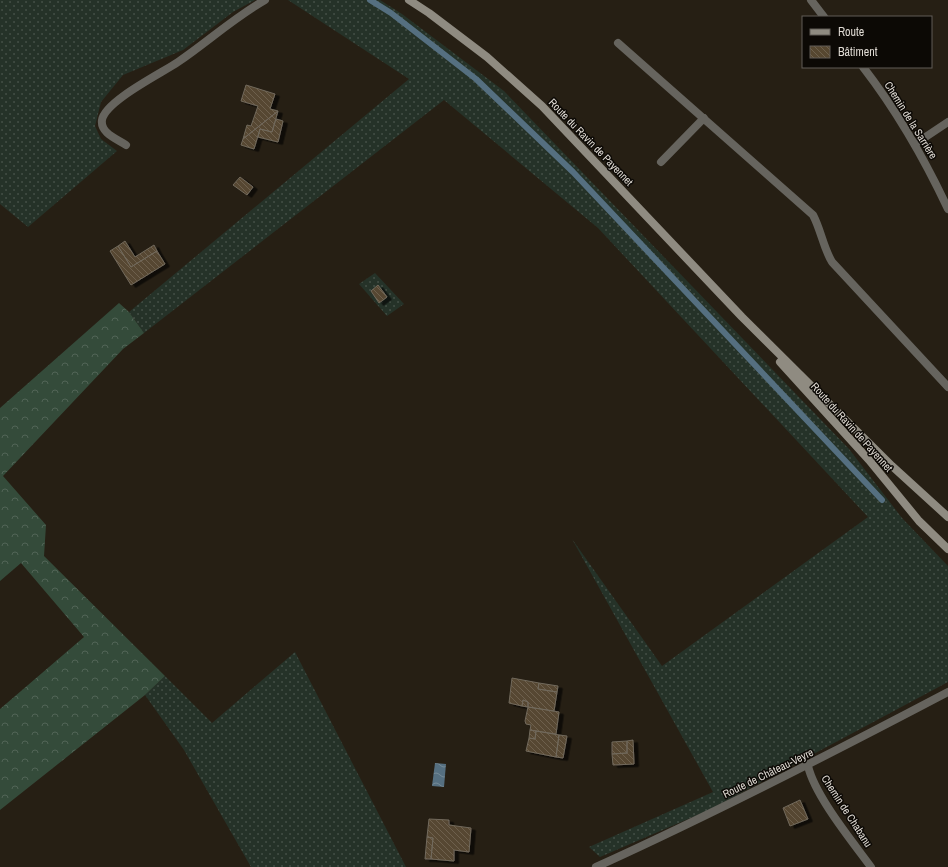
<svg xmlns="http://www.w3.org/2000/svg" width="948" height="867" viewBox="0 0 948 867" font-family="'Archivo Narrow',sans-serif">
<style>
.grass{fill:url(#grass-dots)}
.forest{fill:url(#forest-crowns)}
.water{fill:url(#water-waves)}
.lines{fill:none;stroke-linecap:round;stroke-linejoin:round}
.stream{stroke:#556f80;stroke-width:6}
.building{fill:url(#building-back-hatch);stroke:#71695c;filter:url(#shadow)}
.lane{stroke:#66645e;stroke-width:8}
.street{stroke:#66645e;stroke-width:8}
.secondary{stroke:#8f8b81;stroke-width:8}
.labels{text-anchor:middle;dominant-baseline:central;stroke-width:3;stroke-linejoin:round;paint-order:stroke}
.street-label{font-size:11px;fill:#dfdad3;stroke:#0c0905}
</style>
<defs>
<pattern id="grass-dots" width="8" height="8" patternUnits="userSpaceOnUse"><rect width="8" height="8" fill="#253228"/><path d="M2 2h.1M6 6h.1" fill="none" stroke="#444f46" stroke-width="1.8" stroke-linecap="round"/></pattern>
<pattern id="forest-crowns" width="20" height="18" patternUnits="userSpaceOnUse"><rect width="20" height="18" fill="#344b3a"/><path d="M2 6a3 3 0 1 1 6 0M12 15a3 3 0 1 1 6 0" fill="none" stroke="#516456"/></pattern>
<pattern id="water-waves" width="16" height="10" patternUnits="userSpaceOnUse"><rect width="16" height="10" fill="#556f80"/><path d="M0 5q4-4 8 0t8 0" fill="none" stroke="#758a97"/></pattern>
<pattern id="building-back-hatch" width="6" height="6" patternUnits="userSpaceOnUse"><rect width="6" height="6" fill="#564730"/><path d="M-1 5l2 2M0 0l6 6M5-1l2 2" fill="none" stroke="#6e614d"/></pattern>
<filter id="shadow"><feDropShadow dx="4.5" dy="2.5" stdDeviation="0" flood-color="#0009"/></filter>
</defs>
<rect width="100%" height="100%" fill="#261f14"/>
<path class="grass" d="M0,0H255L233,12L183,50L123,75L101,102L95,126L101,139L117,151L28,227L0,204Z
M288,0H380L402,14L504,91L849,449L902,518L948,566V682L709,810L600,857L589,847L713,792L572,539L662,666L868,517L598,228L444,100L144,333L129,312L409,79Z
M375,273L404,304L387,316L359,284Z
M295,652L406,867H251L184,750L145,695L165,676L212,723Z"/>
<path class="forest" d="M119,303L129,312L144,333L123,349L3,476L46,525L44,556L165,676L145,695L0,810V709L84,637L21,563L0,581V408Z"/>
<path class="water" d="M435,763L446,764L444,787L432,786Z"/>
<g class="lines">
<path class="stream" d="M370,0L391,13L476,79L573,172L882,500"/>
</g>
<path class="building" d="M246,85L275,94L270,109L278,111L243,139L247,125L251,126L258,106L241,101Z
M278,111L272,132L260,129L254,149L241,145L243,139Z
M276,119L283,121L278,142L258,137L260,129L272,132Z
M240,177L253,187L247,195L233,185Z
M125,241L135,257L154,245L157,251L131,267L118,246Z
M118,246L131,267L157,251L165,264L131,285L110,251Z
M378,285L387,297L379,303L371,291Z
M512,678L539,683L538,689L557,692L554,711L528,707V702L523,700L522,706L509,703Z
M539,683L558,686L557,692L538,689Z
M523,700L528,702V707L522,706Z
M528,707L559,712L556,734L530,730L531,725L526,724L525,721Z
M530,730L536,731L535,739L529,738Z
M536,731L559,735L556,757L526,751L529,738L535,739Z
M559,735L567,736L563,758L556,757Z
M633,740L634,764L613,765L612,754L627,753V741Z
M627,741V753L612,754V742Z
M800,800L808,819L790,826L783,808Z
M429,819L449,820V825L471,828L469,852L454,850V861L431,859L433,838L427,837Z
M427,837L433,838L431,859H425Z"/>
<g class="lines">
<path class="lane" d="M126,145C117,139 100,133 102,120C105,101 162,73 178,62C209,41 232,19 265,0"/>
<path class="street" d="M811,0L824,17
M618,43L813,215C821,230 823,247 832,262L948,387
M863,67C897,111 924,158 948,209
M915,144L948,122
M661,162L704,118
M808,766C815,796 852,841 871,867
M596,867C715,813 832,753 948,692"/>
<path class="secondary" d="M409,0L429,13L487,57L542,106L742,317L892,466L948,517
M780,362L869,460L919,521L948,549"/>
</g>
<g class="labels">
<g class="street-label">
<text transform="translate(911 120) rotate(58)">Chemin de la Sarrière</text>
<text transform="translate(591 142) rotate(46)">Route du Ravin de Payennet</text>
<text transform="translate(852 427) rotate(48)">Route du Ravin de Payennet</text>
<text transform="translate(768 773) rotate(-26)">Route de Château-Veyre</text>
<text transform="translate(847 811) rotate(57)">Chemin de Chabanu</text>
</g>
</g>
<rect x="802" y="16" width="130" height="52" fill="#0c0905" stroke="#605d57"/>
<rect x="810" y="29" width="20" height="6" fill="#8f8b81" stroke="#605d57"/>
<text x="838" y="36" font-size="12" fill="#dfdad3">Route</text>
<rect x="810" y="46" width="20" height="12" fill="url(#building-back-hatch)" stroke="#605d57"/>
<text x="838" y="56" font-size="12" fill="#dfdad3">Bâtiment</text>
</svg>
